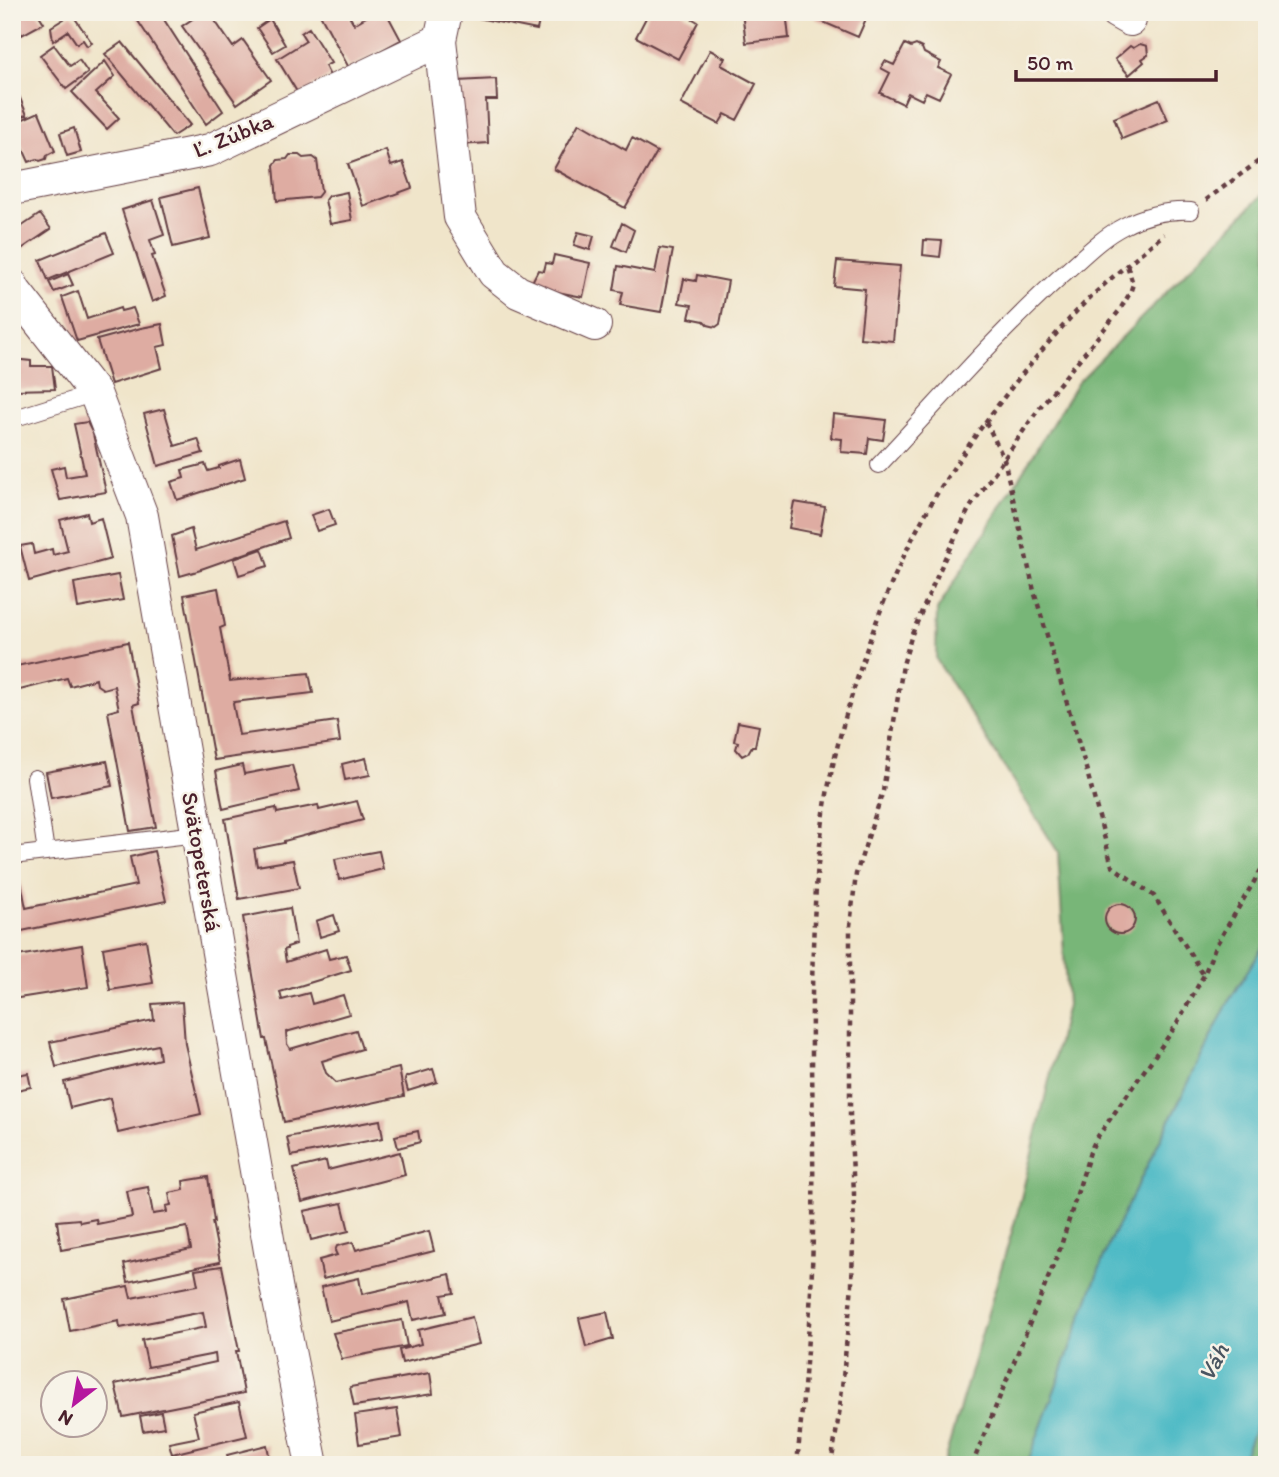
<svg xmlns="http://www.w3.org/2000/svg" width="1279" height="1477" viewBox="0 0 1279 1477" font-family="Itim,sans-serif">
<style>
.forest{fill:#78b678;stroke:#616a52;stroke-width:2}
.water{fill:#4bb9c5;stroke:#4a6c78;stroke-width:2}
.building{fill:#deaca2}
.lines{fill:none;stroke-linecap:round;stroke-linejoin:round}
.lane-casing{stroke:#633d43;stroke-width:18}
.street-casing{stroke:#633d43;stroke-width:34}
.path{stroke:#633d43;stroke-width:4.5;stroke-dasharray:5 5;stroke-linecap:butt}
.lane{stroke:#fff;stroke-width:16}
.street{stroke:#fff;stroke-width:32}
.labels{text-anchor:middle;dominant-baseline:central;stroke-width:5;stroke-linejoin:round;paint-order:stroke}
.street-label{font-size:23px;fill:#4a1f2b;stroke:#f7f3e8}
.water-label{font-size:24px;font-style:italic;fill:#4a5561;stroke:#f7f3e8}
</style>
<rect width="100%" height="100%" fill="#f7f3e8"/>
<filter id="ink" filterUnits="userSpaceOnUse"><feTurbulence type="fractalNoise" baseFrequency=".0143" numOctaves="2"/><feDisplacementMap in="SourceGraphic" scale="14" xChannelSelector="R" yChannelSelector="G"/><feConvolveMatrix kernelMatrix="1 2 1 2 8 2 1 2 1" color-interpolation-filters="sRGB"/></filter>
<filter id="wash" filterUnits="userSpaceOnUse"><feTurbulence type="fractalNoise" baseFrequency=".00686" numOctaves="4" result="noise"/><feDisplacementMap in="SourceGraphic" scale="28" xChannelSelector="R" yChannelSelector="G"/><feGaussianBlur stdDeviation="1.57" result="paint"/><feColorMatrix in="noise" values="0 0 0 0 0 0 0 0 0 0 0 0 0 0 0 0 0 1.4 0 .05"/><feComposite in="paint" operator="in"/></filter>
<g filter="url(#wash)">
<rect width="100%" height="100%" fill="#f0e5ca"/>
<path class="forest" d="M1267,190V940L1230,999L1109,1243L1027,1465H943L1018,1211L1067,1005L1058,852L936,659L937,610L1078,382Z
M1267,1398V1465H1240Z"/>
<path class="water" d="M1267,940V1398L1240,1465H1027L1109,1243L1230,999Z"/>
<g id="blocks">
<path class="building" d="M12,12H37L44,23L22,35L12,17Z
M132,12H166L161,15L223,111L206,124Z
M203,12H209L233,47L243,40L271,80L237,104L182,26Z
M319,12H347L354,24L375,12H386L401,40L349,68Z
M474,12H541L537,30L473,17Z
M649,12H681L698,22L678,59L636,37Z
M742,12H786L789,38L746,43Z
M819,12H869L858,37L816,19Z
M72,14L92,43L87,46L83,40L77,44L68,31L53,41L51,27Z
M270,19L285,45L273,52L257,28Z
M309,28L331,63L325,66L330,76L299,95L277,59L306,41L301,33Z
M122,42L190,125L173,136L105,54Z
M905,44L911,47L916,45L922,48L924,53L941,62L938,68L951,74L939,98L926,92L922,100L908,93L903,104L880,93L890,73L881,68L885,61L894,65Z
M1140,44L1147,46L1148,55L1142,59L1144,62L1129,75L1115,59L1130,46L1133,48Z
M54,45L70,66L79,60L88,73L66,89L40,55Z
M710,50L725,58L721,65L756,84L737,120L725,114L719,124L681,104Z
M105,61L115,76L96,93L119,118L107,129L72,92Z
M12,79L27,115L12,118Z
M496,79L497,100H486L488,143L460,145L457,81Z
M1159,99L1168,120L1122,139L1114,118Z
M39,112L55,151L47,155L46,159L40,161L37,159L29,162L12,124Z
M579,123L626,150L632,138L657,152L625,208L554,169Z
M74,128L81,152L67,156L60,133Z
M386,150L391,166L403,162L412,188L363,206L348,164Z
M290,155H299L303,158L313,157L317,160L321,192L317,197L277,201L274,165L278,160L287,159Z
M198,188L210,238L173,247L161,197Z
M347,192L352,220L330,224L325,200L328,196Z
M153,200L164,235L150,240L155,255L152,256L166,296L152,302L122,210Z
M40,214L51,229L20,250L12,239V233Z
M622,223L634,230L626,252L613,246Z
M578,232L594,236L590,250L574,245Z
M106,233L114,253L48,280L40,260Z
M924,240L942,241L940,257L923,255Z
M660,248L673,250L661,312L620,305L623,292L614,290L618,266L655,273Z
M554,255L590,263L583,297L547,290L532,282L538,270L544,271L546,263L552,264Z
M837,261L900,266L893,341L860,338L865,289L834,286Z
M68,274L73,285L54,292L49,282Z
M697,275L728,281L720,324L716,327L708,325L704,321L689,318L692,305L679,303L684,279L696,281Z
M78,291L87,319L120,308L121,311L133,308L139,324L77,341L62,297Z
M162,324L166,345L157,347L162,368L111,384L97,340L141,328Z
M12,359L31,361V366H52L55,389L12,390Z
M164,409L175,446L198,439L203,453L158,466L144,414Z
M833,414L886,420L883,440L869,438L867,454L841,452L842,439L831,438Z
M87,422L93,434L106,492L60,500L51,469L64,466L66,477L85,474L74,424Z
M240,459L245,478L177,500L171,482L184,478L182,470L205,464L208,471L219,468V466Z
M794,502L825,507L820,534L789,528Z
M329,509L335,525L317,531L311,515Z
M87,513L89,522L101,518L111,559L29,581L20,546L32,544L34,554L52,549L53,555L68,551L60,520Z
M284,521L289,538L201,569V570L180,576L172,536L191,529L196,550Z
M262,549L268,566L239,575L234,559Z
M118,575L123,600L78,608L74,583Z
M218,588L225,626L220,628L230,681L309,673L313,693L234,702L233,704L239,735L337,721L340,742L214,760L184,595Z
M128,642L139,703L133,705L156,827L130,831L108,712L119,709L114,686L103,689L97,685L96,679L70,686L67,678L12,692V667Z
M738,722L759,726L755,746H752L748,753L742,756L736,749L738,742L734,741Z
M366,758L370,775L345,780L342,764Z
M107,761L112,786L51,798L46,772Z
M242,765L244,774L292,765L299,791L223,809L216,771Z
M357,801L363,820L284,841V843L254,849L257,866L293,860L299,888L239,899L225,819L276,808L277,813L318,805L319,810Z
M154,851L166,901L12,933V884L21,882L26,908L136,885L130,857Z
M379,851L383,869L339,880L335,859Z
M1105 919a15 15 0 1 1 30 0a15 15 0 1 1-30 0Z
M290,908L296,944L287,947V949L284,950L286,962L326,949L329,959L346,955L351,970L280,992L282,1000L309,993L312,1004L343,995L349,1014L286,1032L287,1044L290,1049L356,1030L362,1049L322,1061L326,1073L336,1083L399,1068L404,1096L284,1122L266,1039H264L243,917Z
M334,915L339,931L320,937L316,921Z
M146,940L153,983L110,990L103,948Z
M82,945L88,987L12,999V957Z
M182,1002L185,1044L201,1114L118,1133L110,1098L70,1108L64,1082L160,1059L158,1045L56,1067L50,1042L154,1020L152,1004Z
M433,1069L437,1082L408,1091L405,1080L406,1077Z
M28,1073L31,1087L12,1091V1076Z
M380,1120L383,1138L291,1156L287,1137Z
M418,1131L420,1142L398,1148L395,1136Z
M400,1152L405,1175L302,1202L294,1169L326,1161L328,1170Z
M208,1177L214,1222H212L220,1262L128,1282L124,1264L191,1249L187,1227L61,1250L57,1221L79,1219L80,1222L96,1219L97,1224L132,1217L127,1191L148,1187L153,1214L167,1212L166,1206L171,1205L169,1193L184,1190L183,1181Z
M342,1203L349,1231L311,1240L304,1211Z
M429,1231L434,1251L323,1279L319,1260L337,1255L335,1251L337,1246L353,1242L356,1250Z
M222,1266L239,1351H236L244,1393L123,1417L115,1384L216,1362L215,1354L148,1367L142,1340L206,1327L203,1312L120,1328L119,1321L70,1331L64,1299L128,1286L131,1298L198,1285L195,1270Z
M450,1274L454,1293L442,1295L446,1313L413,1320L409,1302L329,1321L321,1287L359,1278L362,1294Z
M607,1312L613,1339L586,1347L579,1318Z
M472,1317L479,1344L402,1363L399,1350L421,1344L418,1330Z
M402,1320L407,1346L342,1359L333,1333Z
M430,1373L433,1394L354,1406L350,1387Z
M239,1402L247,1436L172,1454L169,1443L199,1437L193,1412Z
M397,1409L402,1437L359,1444L355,1415Z
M161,1412L164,1427L143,1431L140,1416Z
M267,1445L271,1465H229L227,1455Z"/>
</g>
</g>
<g filter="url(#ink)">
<use href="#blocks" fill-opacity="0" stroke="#633d43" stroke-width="2"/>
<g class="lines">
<g class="lane-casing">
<path id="lane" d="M12,419L95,393
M879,465C939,401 996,335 1061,276C1081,259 1100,238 1124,226C1145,215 1168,210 1191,211
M35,778L46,852
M12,856L197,834"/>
</g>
<g class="street-casing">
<path id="street" d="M1116,12L1130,20
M440,40L460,217L494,273L518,292L595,325
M12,189L210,150L440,40L446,12
M12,285L15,291L95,393L142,516L277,1291L312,1465"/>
</g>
<path class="path" d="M1206,200L1267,155
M986,422L1004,459L1034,591L1086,768L1112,866L1154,896L1203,974
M797,1465C804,1387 812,1308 813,1230C815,1088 804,947 825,806C832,762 844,719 858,676C877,614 902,553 935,497C974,433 1022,371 1073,315C1100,286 1133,260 1164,234
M831,1465L840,1408L852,1285L854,1193L850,1115V926L856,874L883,791L903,665L912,634L945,558L969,509L1040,407L1119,311L1130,293L1133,284L1127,265
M972,1465L1060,1249L1090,1152L1096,1139L1175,1027L1204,975L1215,947L1267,860"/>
<use href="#lane" class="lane"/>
<use href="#street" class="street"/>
</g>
</g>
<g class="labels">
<g class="street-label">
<text transform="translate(233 135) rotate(-22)">Ľ. Zúbka</text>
<text transform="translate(202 862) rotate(80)">Svätopeterská</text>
</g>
<g class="water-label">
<text transform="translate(1213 1362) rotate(-62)">Váh</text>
</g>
</g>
<rect width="1279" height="1477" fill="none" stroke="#f7f3e8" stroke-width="42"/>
<g transform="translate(74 1404) rotate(211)"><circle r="33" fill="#f7f3e8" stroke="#b29e9c" stroke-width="2"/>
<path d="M0-5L12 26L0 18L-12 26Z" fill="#b5179e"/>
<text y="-10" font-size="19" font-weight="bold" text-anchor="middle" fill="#4a1f2b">N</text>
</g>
<path d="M1016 70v10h200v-10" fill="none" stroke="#4a1f2b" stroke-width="3.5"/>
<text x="1027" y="70" font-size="21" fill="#4a1f2b" stroke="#f7f3e8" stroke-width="5" paint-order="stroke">50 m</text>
</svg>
